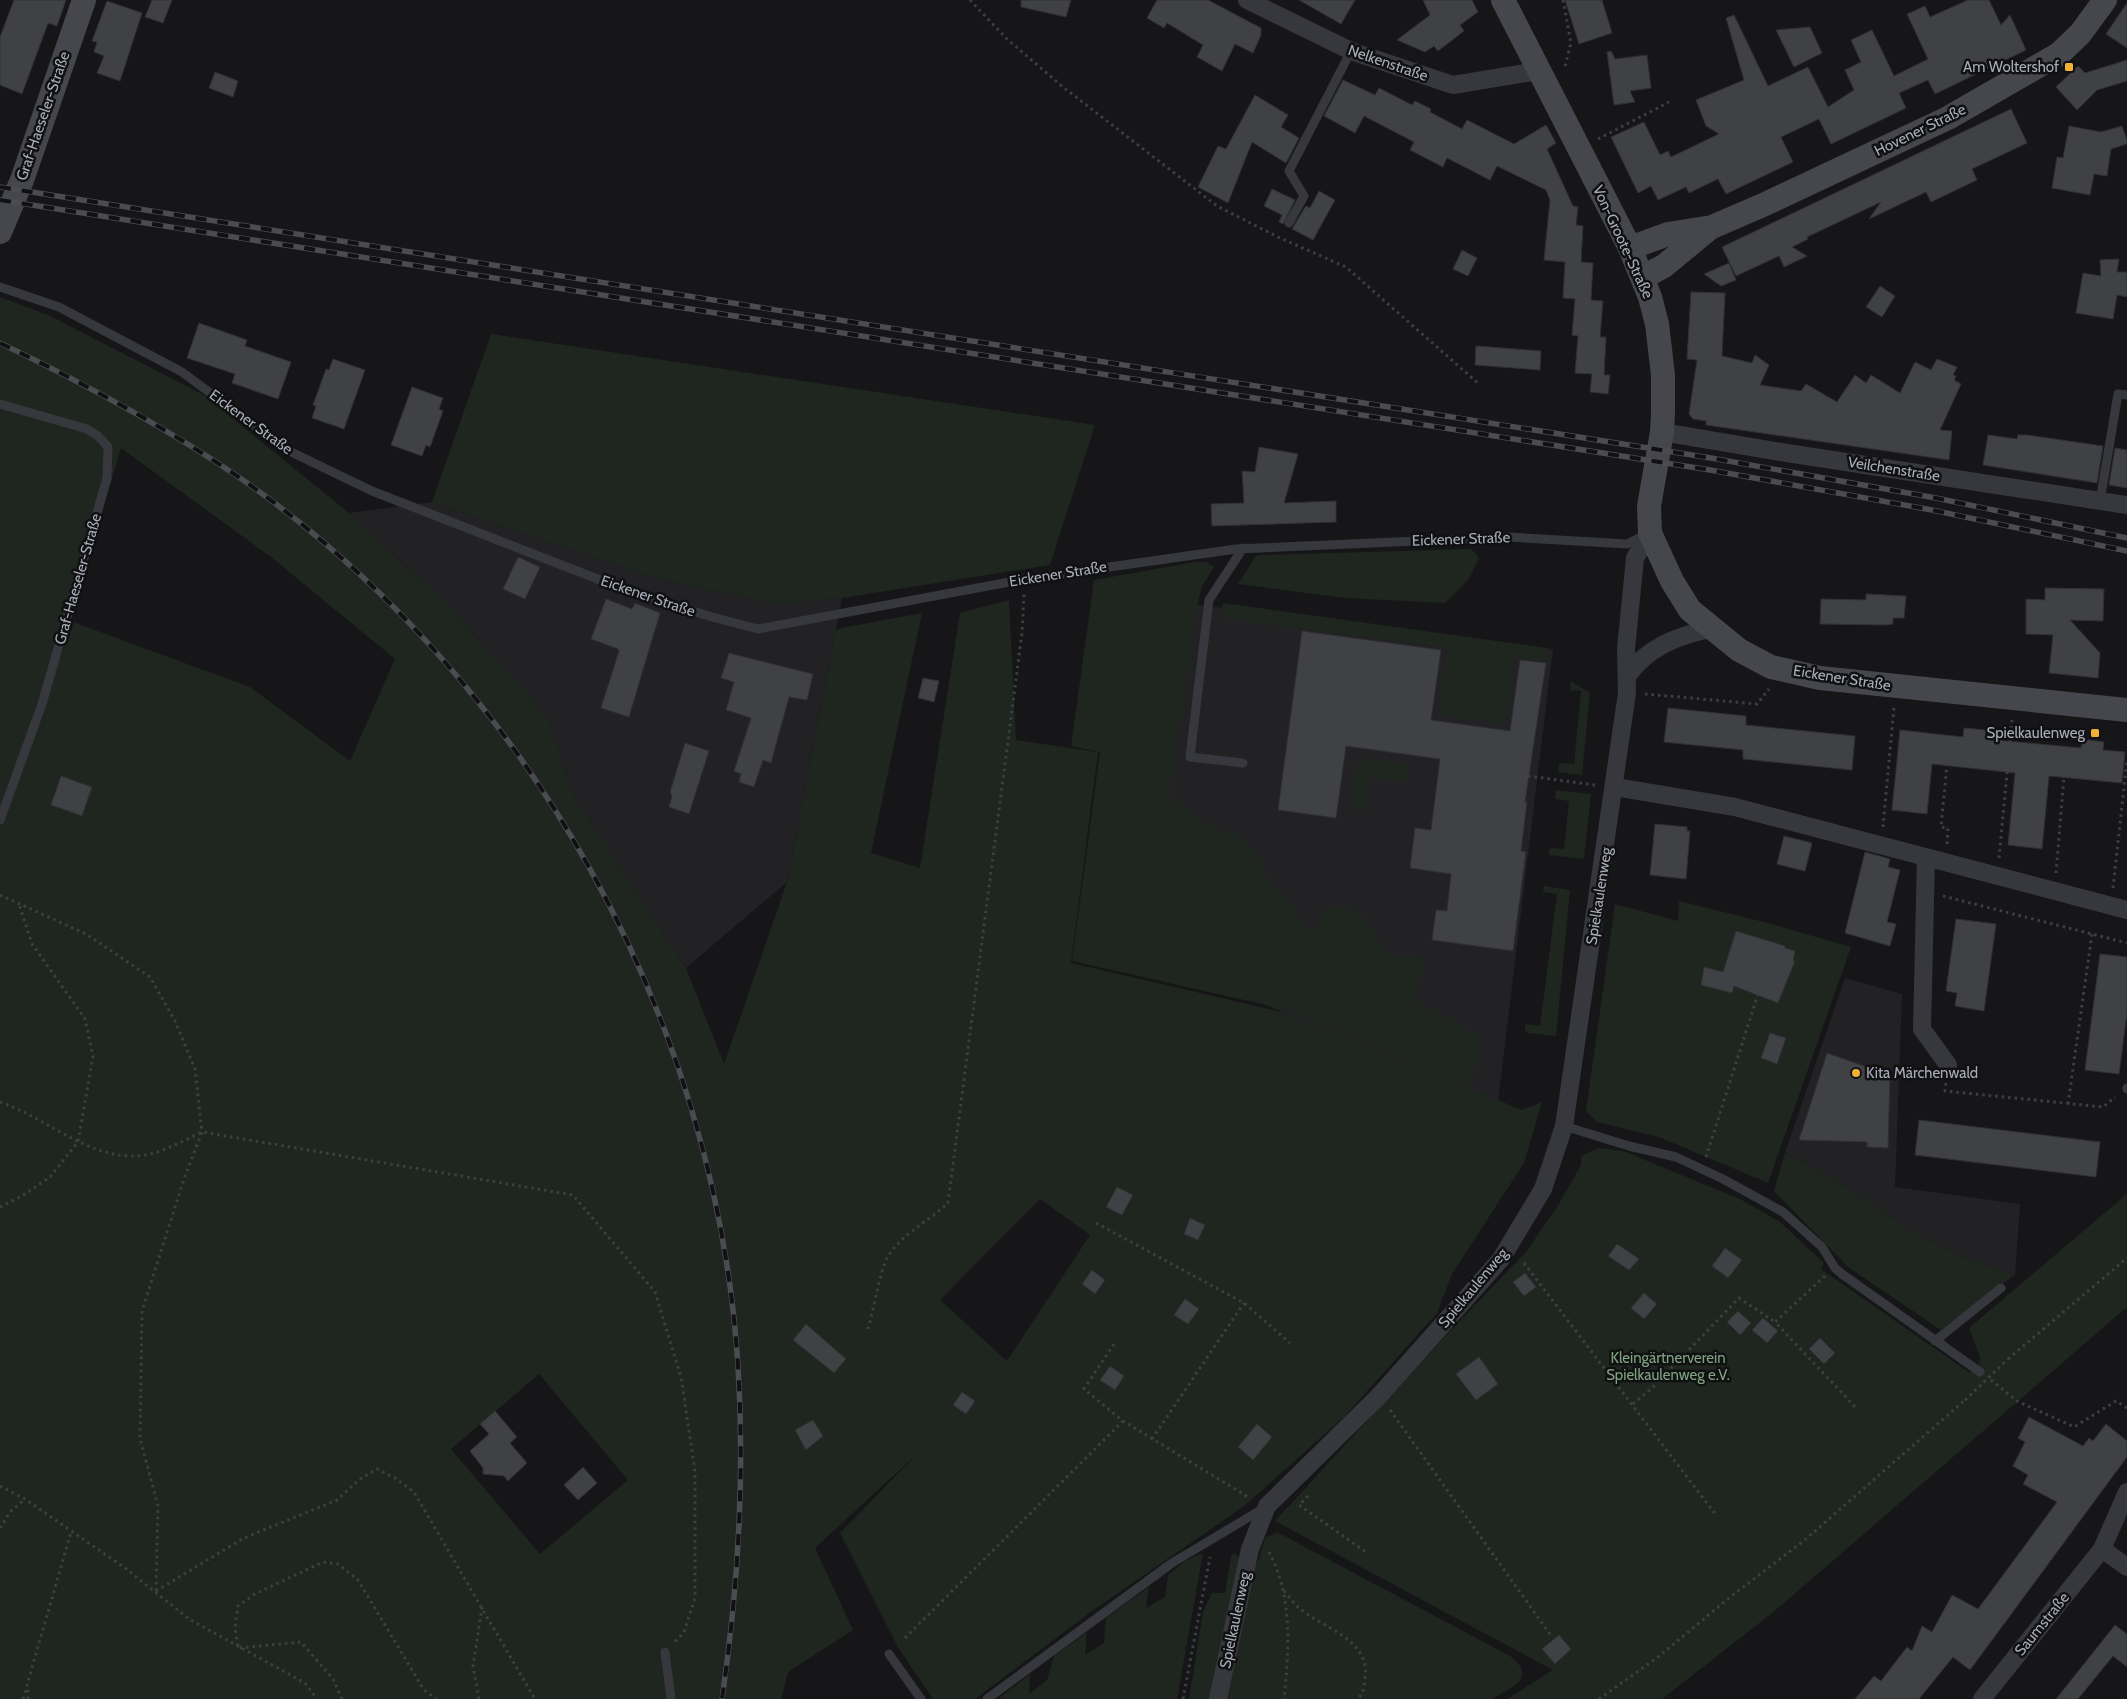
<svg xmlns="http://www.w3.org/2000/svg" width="2127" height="1699" viewBox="0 0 2127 1699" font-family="Cabin,sans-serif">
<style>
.built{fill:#222225}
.green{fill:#1e261f;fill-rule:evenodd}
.building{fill:#404145;stroke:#303034}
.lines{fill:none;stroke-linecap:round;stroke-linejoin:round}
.path{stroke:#3d3f44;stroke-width:3;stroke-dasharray:2.5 4;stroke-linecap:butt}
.lane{stroke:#37383d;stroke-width:9}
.street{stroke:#37383d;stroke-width:18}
.secondary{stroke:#45474d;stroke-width:24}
.rail-casing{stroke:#4a4c52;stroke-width:5.5}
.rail{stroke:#111113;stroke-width:4;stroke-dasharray:11;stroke-linecap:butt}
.path-bridge{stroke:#3d3f44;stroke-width:3;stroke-dasharray:2.5 4;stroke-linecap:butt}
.poi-dot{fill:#f2b134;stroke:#111113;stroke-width:2}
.labels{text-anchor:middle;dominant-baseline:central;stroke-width:5;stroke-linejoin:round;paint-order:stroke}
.street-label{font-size:15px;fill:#a8adb8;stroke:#111113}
.poi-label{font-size:15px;fill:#a8adb8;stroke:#111113;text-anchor:end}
.park-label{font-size:15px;fill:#7fa381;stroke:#111113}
</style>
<rect width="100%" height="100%" fill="#161618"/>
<path class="built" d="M432,502L655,578L774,604L842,598L787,882L686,968L573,795L546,715L447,604L349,513Z
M1192,604L1553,649L1498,1102L1124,946Z
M1845,978L1902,994L1895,1187L2020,1204L2015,1275L1957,1255L1919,1236L1838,1181L1785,1153Z"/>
<path class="green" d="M0,297L48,315L204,395L349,513L447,604L546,715L573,795L686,968L724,1064L787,882L836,629L922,613L871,853L920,868L960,613L1009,600L1016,740L1098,752L1071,963L1286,1013L1522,1110L1542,1102L1524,1163L1452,1274L1437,1313L1345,1416L1243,1507L1092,1611L975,1699H933L899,1649L840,1533L918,1453L815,1548L853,1630L788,1672L781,1699H0ZM121,448L271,557L395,659L350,761L250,687L73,622L59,660ZM1040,1199L1090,1235L1007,1361L940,1300ZM539,1374L628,1480L540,1554L451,1449Z
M491,334L1095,425L1050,565L842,598L774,604L655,578L432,502Z
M1471,549L1479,558L1469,579L1445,603L1345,598L1238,584L1255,557L1260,555Z
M1195,562H1207L1214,567L1202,586L1197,607L1169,795L1198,818L1216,829L1240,836L1253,849L1261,860L1267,877L1285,896L1306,927H1316L1321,921L1326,907H1349L1367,919L1383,953L1424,959L1415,1001L1482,1037L1471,1087L1288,1010L1072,961L1100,752L1071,746L1094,580Z
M1223,603L1548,648L1546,662L1514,658L1505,724L1438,715L1447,648L1221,618Z
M1571,681L1590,693L1582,775L1558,772L1559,763L1574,764L1581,691L1570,690Z
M1358,758L1410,764L1407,782L1370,778L1366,811L1352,809Z
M1556,790L1591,794L1584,859L1549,855L1550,848L1564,849L1569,801L1555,799Z
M1544,886L1570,890L1556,1036L1528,1033L1525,1030V1024L1540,1026L1557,894L1543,892Z
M1679,901L1764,922L1851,947L1768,1183L1659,1137L1597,1122L1586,1111L1615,904L1678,921Z
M1598,1148L1623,1151L1740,1199L1780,1222L1824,1263L1821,1269L1970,1373L1978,1367L1980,1357L1969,1328L2127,1194V1307L1771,1614L1662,1699H1507L1553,1670L1275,1521L1450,1331L1526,1252L1557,1207L1581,1165V1156Z
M1785,1153L1838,1181L1919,1236L1957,1255L2015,1275L1941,1330L1848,1267L1774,1191Z
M1277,1532L1510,1656C1538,1678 1513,1686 1492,1699H1226L1254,1566L1259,1559L1265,1538Z
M1203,1553L1177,1699H998L1030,1674L1029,1694L1047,1680L1054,1656L1087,1632L1085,1655L1104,1643L1106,1618L1149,1587L1146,1608L1165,1597L1168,1575L1185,1561Z
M1234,1553L1239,1557V1562L1212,1699H1189L1203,1612L1212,1593H1225L1231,1557Z"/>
<path class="building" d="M14,0H66L57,26L48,23L22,94L0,85V37Z
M152,0H172L163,23L145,17Z
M1021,0H1071L1066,17L1021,7Z
M1157,0H1208L1261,28V35L1253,53L1235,44L1222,71L1197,57L1203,45L1167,23L1164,28L1147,18Z
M1299,0H1355L1341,24Z
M1423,0H1472L1478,12L1460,25L1464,31L1438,51L1434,46L1425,52L1397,40L1430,15Z
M1565,0H1602L1612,33L1579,44Z
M1968,0H1989L2001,25L2010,15L2026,50L1935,94L1928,80L1899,93L1906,108L1831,144L1819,119L1781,137L1793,162L1726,194L1718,179L1689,193L1686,187L1658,200L1651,186L1638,193L1611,137L1644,122L1660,155L1668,151L1671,157L1719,134L1706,126L1696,100L1744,80L1726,18L1734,15L1768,86L1808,67L1828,107L1854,90L1845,70L1861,62L1851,40L1872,30L1894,76L1928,59L1907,14L1925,6L1930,17Z
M107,1L142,13L120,81L97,73L104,56L94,52L97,42L92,41Z
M2127,3V48L2106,34Z
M1810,27L1822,53L1794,67L1776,30Z
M1611,51L1615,59L1647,55L1651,88L1630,91L1635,102L1614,105L1607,52Z
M2127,60V81L2097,90L2077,110L2056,87L2078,66L2085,73Z
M215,72L238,81L233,97L209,88Z
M1343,80L1375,95L1379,88L1412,105L1415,101L1431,109L1430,112L1462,129L1467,120L1514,144L1546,125L1556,143L1547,149L1573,206L1578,207L1576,225L1583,226L1581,262L1593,263L1591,300L1603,301L1600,337H1606L1604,375H1610L1608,394L1590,392L1592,374L1575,373L1578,336L1572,335L1575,299L1563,298L1565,262L1544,260L1550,200L1546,190L1497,166L1490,180L1447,158L1443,167L1410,150L1414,142L1364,116L1355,133L1324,116Z
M1255,95L1288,115L1281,127L1299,138L1286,163L1252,142L1228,203L1198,187L1218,146L1226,149Z
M2011,109L2027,143L1972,169L1977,180L1931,202L1926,192L1869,219L1881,202L1807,237L1808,239L1792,247L1807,256L1784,267L1779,256L1736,276L1722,247Z
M2069,126L2101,132L2122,126L2127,140V144L2111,149L2107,176L2094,174L2090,195L2052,188L2057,157L2063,158Z
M1272,189L1295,200L1283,224L1279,222L1282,215L1264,206Z
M1319,191L1335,200L1313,240L1292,229L1306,206L1310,208Z
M1462,250L1477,258L1468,276L1453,269Z
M2119,259L2117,272H2127V297L2117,295L2113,319L2076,313L2083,273L2101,276L2100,260Z
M1729,263L1736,280L1721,286L1704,274Z
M1880,286L1895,296L1882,317L1866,307Z
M1691,292L1725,293L1722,356L1752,363L1755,355L1769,365L1760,385L1801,391L1806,384L1837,402L1855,375L1866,383L1871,375L1900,393L1915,362L1931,370L1937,359L1957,367L1953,375L1956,376L1954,380L1961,384L1940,430L1952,431L1949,460L1706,425V421L1693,419L1689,414L1697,360L1687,359Z
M199,323L247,340L245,346L291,362L278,399L232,383L235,374L187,358Z
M1476,346L1541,351L1540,370L1475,365Z
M333,359L365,370L344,429L312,418L316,406L313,405L326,369L329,370Z
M412,387L443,398L439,409L443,411L430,447L426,445L422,456L391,445Z
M1988,435L2017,439L2018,435H2027L2103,446L2097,483L1983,465Z
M1259,447L1298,454L1284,503L1336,501V522L1212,526L1211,504L1244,503L1242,471L1255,472Z
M2115,448L2127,450V488L2109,485Z
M518,557L540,567L525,599L503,589Z
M2045,588L2104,589L2103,621L2070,620L2100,653L2098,678L2049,673L2053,635L2026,634V599L2045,600Z
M1866,594L1906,596L1904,618H1893V624L1886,625L1820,624L1821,599L1866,600Z
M606,599L632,609L635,603L660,613L629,717L601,708L619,651L618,649L591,639Z
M1302,631L1441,650L1431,720L1510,731L1520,660L1546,663L1525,802H1527L1521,851L1526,852L1513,951L1432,940L1436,910L1447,911L1451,874L1410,868L1415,828L1431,830L1440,759L1346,746L1336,818L1278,810Z
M729,653L813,674L807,700L789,697L771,763L763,760L754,787L739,782L741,774L734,771L751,718L726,710L734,682L721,678Z
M923,678L939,681L934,702L918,698Z
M1668,708L1746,716V725L1855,736L1852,770L1743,759V750L1664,742Z
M1964,728L1986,730L1985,739L2018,742L2081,748L2082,739L2104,742L2103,750L2125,752L2122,783L2049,776L2042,849L2008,845L2015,773L1932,764L1927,814L1892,810L1900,730L1963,737Z
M685,743L709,751L689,814L669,807L672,796L670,792Z
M61,776L92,787L82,816L51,805Z
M1655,824L1687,827V831H1690L1686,879L1650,875Z
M1784,836L1812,843L1805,871L1777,864Z
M1865,852L1890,859L1888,867L1900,870L1887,922L1896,924L1890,946L1845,933Z
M1956,919L1996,924L1984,1011L1955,1006L1957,993L1946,991Z
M1736,931L1785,946V948L1795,951L1793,961H1795L1778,1003L1734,986L1732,993L1701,985L1704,967L1723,972Z
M2100,954L2127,957V1013L2119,1074L2085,1070Z
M1770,1033L1786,1038L1777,1064L1761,1058Z
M1827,1053L1890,1075L1888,1148L1867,1147V1142L1799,1140Z
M1919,1120L2100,1142L2096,1177L1915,1155Z
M1117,1187L1133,1195L1122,1215L1106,1207Z
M1190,1218L1205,1225L1198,1240L1184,1234Z
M1617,1244L1639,1259L1629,1270L1608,1256Z
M1725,1248L1742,1260L1728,1278L1712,1266Z
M1092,1270L1105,1280L1095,1294L1082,1284Z
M1525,1273L1536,1287L1524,1296L1513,1282Z
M1644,1293L1657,1304L1644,1319L1631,1308Z
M1185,1299L1199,1309L1188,1324L1174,1315Z
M1738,1311L1751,1323L1740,1335L1727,1322Z
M1763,1318L1778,1331L1767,1343L1752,1330Z
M806,1324L846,1359L834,1373L793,1340Z
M1820,1338L1835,1353L1824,1364L1809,1349Z
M1479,1357L1498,1384L1476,1400L1456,1374Z
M1110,1366L1124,1376L1115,1390L1100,1380Z
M962,1392L975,1401L966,1414L953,1405Z
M495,1411L517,1437L510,1443L527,1463L508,1481L504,1476L483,1474V1468L470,1451L489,1434L480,1424Z
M2029,1417L2083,1446L2089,1438L2093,1441L2106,1424L2127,1441V1457L1970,1670L1953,1657L1919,1699H1855L1874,1676L1881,1681L1907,1647L1912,1651L1922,1626L1932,1632L1952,1595L1978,1609L2057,1502L2023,1484L2028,1475L2013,1466L2025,1442L2018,1438Z
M813,1420L823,1436L806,1450L795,1430Z
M1257,1424L1272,1437L1253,1460L1238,1447Z
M583,1467L597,1483L578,1500L564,1485Z
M2115,1625L2127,1634V1667L2113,1656L2078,1699H2056Z
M1559,1635L1571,1649L1555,1664L1542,1649Z"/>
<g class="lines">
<path class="path" d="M970,0L1007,39L1063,87L1217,206L1278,237L1346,267L1479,384
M1563,0L1571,43L1564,70
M1598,139L1669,102
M1645,694L1757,704L1769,689
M1528,776L1595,785
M1883,827L1894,707
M1947,844L1948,828L1941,827L1948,754
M1999,858L2012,720
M2056,873L2065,765
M2113,888L2127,760
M0,895L86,934L150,977L175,1021L195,1069L202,1132L184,1179L142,1311L140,1438L158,1506L156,1591
M1943,896L2127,943
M1946,1083L1945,1091L2103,1107L2115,1097
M0,1102C54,1120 102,1174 163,1150C176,1145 189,1138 202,1132L573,1195L655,1292L681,1377L695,1471V1598L684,1632L674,1643
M2068,1104L2092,934
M1706,1157L1759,991
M0,1207L22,1196L50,1177L78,1142L93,1056L85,1019L32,944L19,904
M1096,1223L1244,1303L1290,1343
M1524,1263L1716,1515
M1825,1276L1775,1322L1858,1410
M868,1329C873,1312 880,1272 887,1258C900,1235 929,1221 948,1203L1022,633L1024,594
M1114,1344L1084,1389L1123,1421L1250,1498
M2008,1359L2127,1258
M1991,1380L2017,1401L2074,1427L2116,1401L2127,1408
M1633,1404L1653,1387L1739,1298L1775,1322
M1390,1410L1552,1637
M1152,1439L1244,1303
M0,1486L25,1499L125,1568L189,1619L305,1683L317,1699
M1308,1496L1299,1505L1366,1552
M0,1528L10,1512L25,1499
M1269,1552C1293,1596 1289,1650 1284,1699
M156,1591L244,1538L337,1500L360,1479L377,1469L395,1478L414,1492L535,1699
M1284,1591C1289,1596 1293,1603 1299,1608C1322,1628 1371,1639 1365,1678C1364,1687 1364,1692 1358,1699
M905,1638L1123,1421
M23,1699L71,1532
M28,1699V1688
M342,1699L333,1679L301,1642L238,1648L235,1628L238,1606L255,1594L323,1562L338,1564L358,1580L424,1690L436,1699
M479,1699L473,1666L482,1607
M1183,1699L1210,1557
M1599,1699L1658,1657L1729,1598L1806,1539L1965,1400"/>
<path class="lane" d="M1289,223L1304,196L1289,171L1351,51
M0,287L59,307L182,372L287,450L372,491L618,587L712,617L758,629L1025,579L1236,549L1509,537L1627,544L1645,535
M0,404L87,429L98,436L108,447L107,478L42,704L0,820
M2100,501L2118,394L2127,395
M1243,548L1209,600L1190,757L1243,763
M2127,1088V1089
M1564,1126L1629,1146L1676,1157L1723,1179L1783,1212L1822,1247L1835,1268L1842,1274L1980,1372
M1935,1341L2001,1288
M665,1652L671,1699
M889,1654L921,1699
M987,1699L1172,1563L1264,1508"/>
<path class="street" d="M1247,0L1351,51L1453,85L1538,71
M1662,432L1787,453L2127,505
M1628,675C1648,647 1677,636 1710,629
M1615,787L1735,807L2127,910
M1926,857L1922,1029L1948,1065
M2102,1549L2127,1567
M1218,1699L1250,1549L1267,1506L1379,1396L1501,1259L1543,1189L1564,1126L1627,693L1626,649L1635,558L1650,533
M1982,1699L2102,1549L2127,1492"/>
<path class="secondary" d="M1503,0L1630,248L1650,297L1657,324L1663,375V412L1662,432L1649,506L1650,533L1672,581L1690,610L1739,650L1771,667L1820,678L2127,710
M0,232L22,180L84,0
M1630,248L1668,234L1712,227L1763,205L1948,118L2059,54L2080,34L2105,0
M1643,277L1664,266L1710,228"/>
<g class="rail-casing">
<path id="rail" d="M0,187L1711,458L1936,498L2127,538
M0,200L1710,470L1932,510L2127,551
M0,343C83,383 164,426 240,478C527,677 716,1018 738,1366C745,1477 738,1589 722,1699"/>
</g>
<use href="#rail" class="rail"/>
<path class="path-bridge" d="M1965,1400L2008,1359"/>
</g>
<g class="poi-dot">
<rect x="2064" y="62" width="10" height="10" rx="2.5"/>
<rect x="2090" y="728" width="10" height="10" rx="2.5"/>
<circle cx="1856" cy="1073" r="5"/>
</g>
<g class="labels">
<g class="street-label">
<text transform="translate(1388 63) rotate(19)">Nelkenstraße</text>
<text transform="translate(43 116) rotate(-71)">Graf-Haeseler-Straße</text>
<text transform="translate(1920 130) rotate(-26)">Hovener Straße</text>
<text transform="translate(1623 242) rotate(65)">Von-Groote-Straße</text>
<text transform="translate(251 422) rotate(36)">Eickener Straße</text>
<text transform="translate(1894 469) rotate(9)">Veilchenstraße</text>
<text transform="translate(1461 539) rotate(-2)">Eickener Straße</text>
<text transform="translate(1058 574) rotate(-9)">Eickener Straße</text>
<text transform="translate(78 579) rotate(-74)">Graf-Haeseler-Straße</text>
<text transform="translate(648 596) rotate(19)">Eickener Straße</text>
<text transform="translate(1842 678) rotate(9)">Eickener Straße</text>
<text transform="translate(1599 896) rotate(-81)">Spielkaulenweg</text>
<text transform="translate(1473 1288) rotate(-50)">Spielkaulenweg</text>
<text transform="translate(1235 1620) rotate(-78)">Spielkaulenweg</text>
<text transform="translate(2042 1624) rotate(-51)">Saumstraße</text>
</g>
<g class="poi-label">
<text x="2059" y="67">Am Woltershof</text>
<text x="2085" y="733">Spielkaulenweg</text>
<text x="1866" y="1073" text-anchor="start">Kita Märchenwald</text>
</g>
<g class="park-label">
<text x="1668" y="1358">Kleingärtnerverein<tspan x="1668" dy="17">Spielkaulenweg e.V.</tspan></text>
</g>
</g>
</svg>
